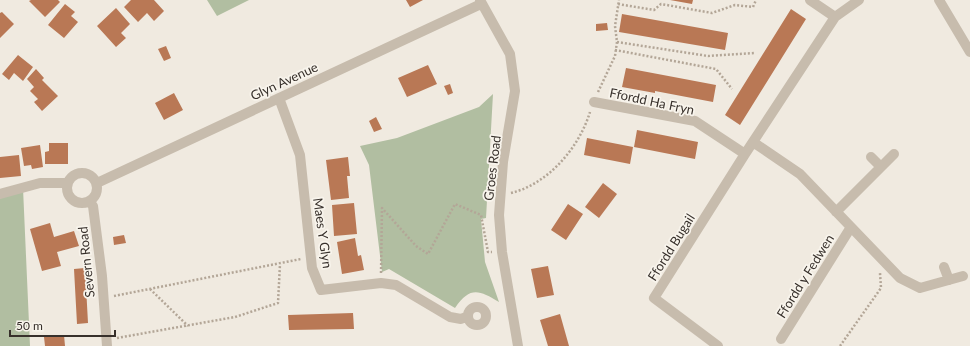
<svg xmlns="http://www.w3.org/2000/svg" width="970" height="346" viewBox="0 0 970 346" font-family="Lato,sans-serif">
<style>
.green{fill:#b1bea1}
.building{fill:#b97855}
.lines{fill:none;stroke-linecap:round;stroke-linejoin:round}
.path{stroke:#b3a697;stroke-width:2.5;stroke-dasharray:2 2;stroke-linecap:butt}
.minor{stroke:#c7bcad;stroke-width:10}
.labels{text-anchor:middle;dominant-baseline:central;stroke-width:3.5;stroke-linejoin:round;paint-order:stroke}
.street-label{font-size:13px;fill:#37302b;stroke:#f8f4ec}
</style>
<rect width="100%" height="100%" fill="#f0eae0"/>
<path class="green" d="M207,0H249L217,16Z
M493,94L486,218L481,219L485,262L499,302C479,290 470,286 455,308L389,269L382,272L369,165L360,146L397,138L479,107Z
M23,188L30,346H0V194Z"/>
<path class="building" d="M31,0H58L60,2L45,17L29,1Z
M131,0H154L164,11L154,21L147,13L138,22L124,7Z
M406,0H423L410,7Z
M670,0H693L692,4Z
M65,4L75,12L71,16L78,22L64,38L48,25Z
M116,8L130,24L121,33L126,38L116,47L97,26Z
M791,9L806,19L740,125L725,115Z
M2,12L14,24L0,38V13Z
M622,14L728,33L725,50L619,32Z
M607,23L608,30L596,31V24Z
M166,46L171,58L164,61L158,49Z
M18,55L33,67L23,81L14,73L9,80L2,74Z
M428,65L437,84L407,97L398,78Z
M626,68L716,85L713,102L655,91V93L622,87Z
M36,69L44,78L42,80L58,96L42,111L34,102L38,99L30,91L34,87L27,79Z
M450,84L453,93L448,95L444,86Z
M174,93L183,110L164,120L155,103Z
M376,117L382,129L374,132L369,121Z
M637,130L698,142L695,159L634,147Z
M587,138L633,147L630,164L584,155Z
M49,143H68V164H45V152L49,151Z
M40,145L43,167L32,169L31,165L24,166L21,148Z
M19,155L21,176L0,178V157Z
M348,157L350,176H347L349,198L331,200L326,160Z
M603,183L617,194L599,218L585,207Z
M354,203L357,234L334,236L332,205Z
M568,204L583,214L566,240L551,230Z
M50,223L54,237L74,231L79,246L57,252L61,266L42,271L30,229Z
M124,235L126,243L114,245L113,237Z
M355,238L358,256L361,255L364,270L342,274L337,242Z
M548,266L554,295L537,298L531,269Z
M85,268L88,323L77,324L74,269Z
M353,313L354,329L289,330L288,315Z
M560,314L569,346H548L540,320Z
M64,335L65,346H45L44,337Z"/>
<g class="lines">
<path class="path" d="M618,4L654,10L661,4L712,13L735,5L753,7L756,0
M617,42L708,56L754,53
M615,50L716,69L732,89
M598,92L615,56L617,42L615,26L619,0
M511,193C548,184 579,148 590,112
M381,273L382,208L416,246L428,254L455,204L481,215L488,252H492
M150,289L188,326
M114,296L301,259
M117,338L235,317L278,303L280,264
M840,346L881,288L880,273"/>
<path class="minor" d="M480,0L510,54L515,91L503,162L499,215L502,252L518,346
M810,0L835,17
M939,0L970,52
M279,98L300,155L312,268L321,290L381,283L396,285L450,317L461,319L468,316
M594,102L695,121L745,154
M753,142L800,174L900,278L920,288L963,276
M871,157L881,167
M67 188a15 15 0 1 1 30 0a15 15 0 1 1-30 0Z
M97,183L481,4
M0,194L40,183H68
M89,201L93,206L102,276L107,346
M836,212L894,154
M944,267L949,280
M468 316a9 9 0 1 1 18 0a9 9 0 1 1-18 0Z
M781,339L851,227
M718,346L654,298L745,154L835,17L859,0"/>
</g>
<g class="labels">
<g class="street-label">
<text transform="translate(284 81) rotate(-25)">Glyn Avenue</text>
<text transform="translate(652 101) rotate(12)">Ffordd Ha Fryn</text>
<text transform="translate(492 168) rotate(-83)">Groes Road</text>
<text transform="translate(323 233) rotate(82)">Maes Y Glyn</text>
<text transform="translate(671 247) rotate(-58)">Ffordd Bugail</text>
<text transform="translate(86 262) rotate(-96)">Severn Road</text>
<text transform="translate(805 276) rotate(-58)">Ffordd y Fedwen</text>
</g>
</g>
<path d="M10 330v6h105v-6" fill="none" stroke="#37302b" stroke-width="2"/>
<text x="16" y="330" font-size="12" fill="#37302b" stroke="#f8f4ec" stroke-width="3" paint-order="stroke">50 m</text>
</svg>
